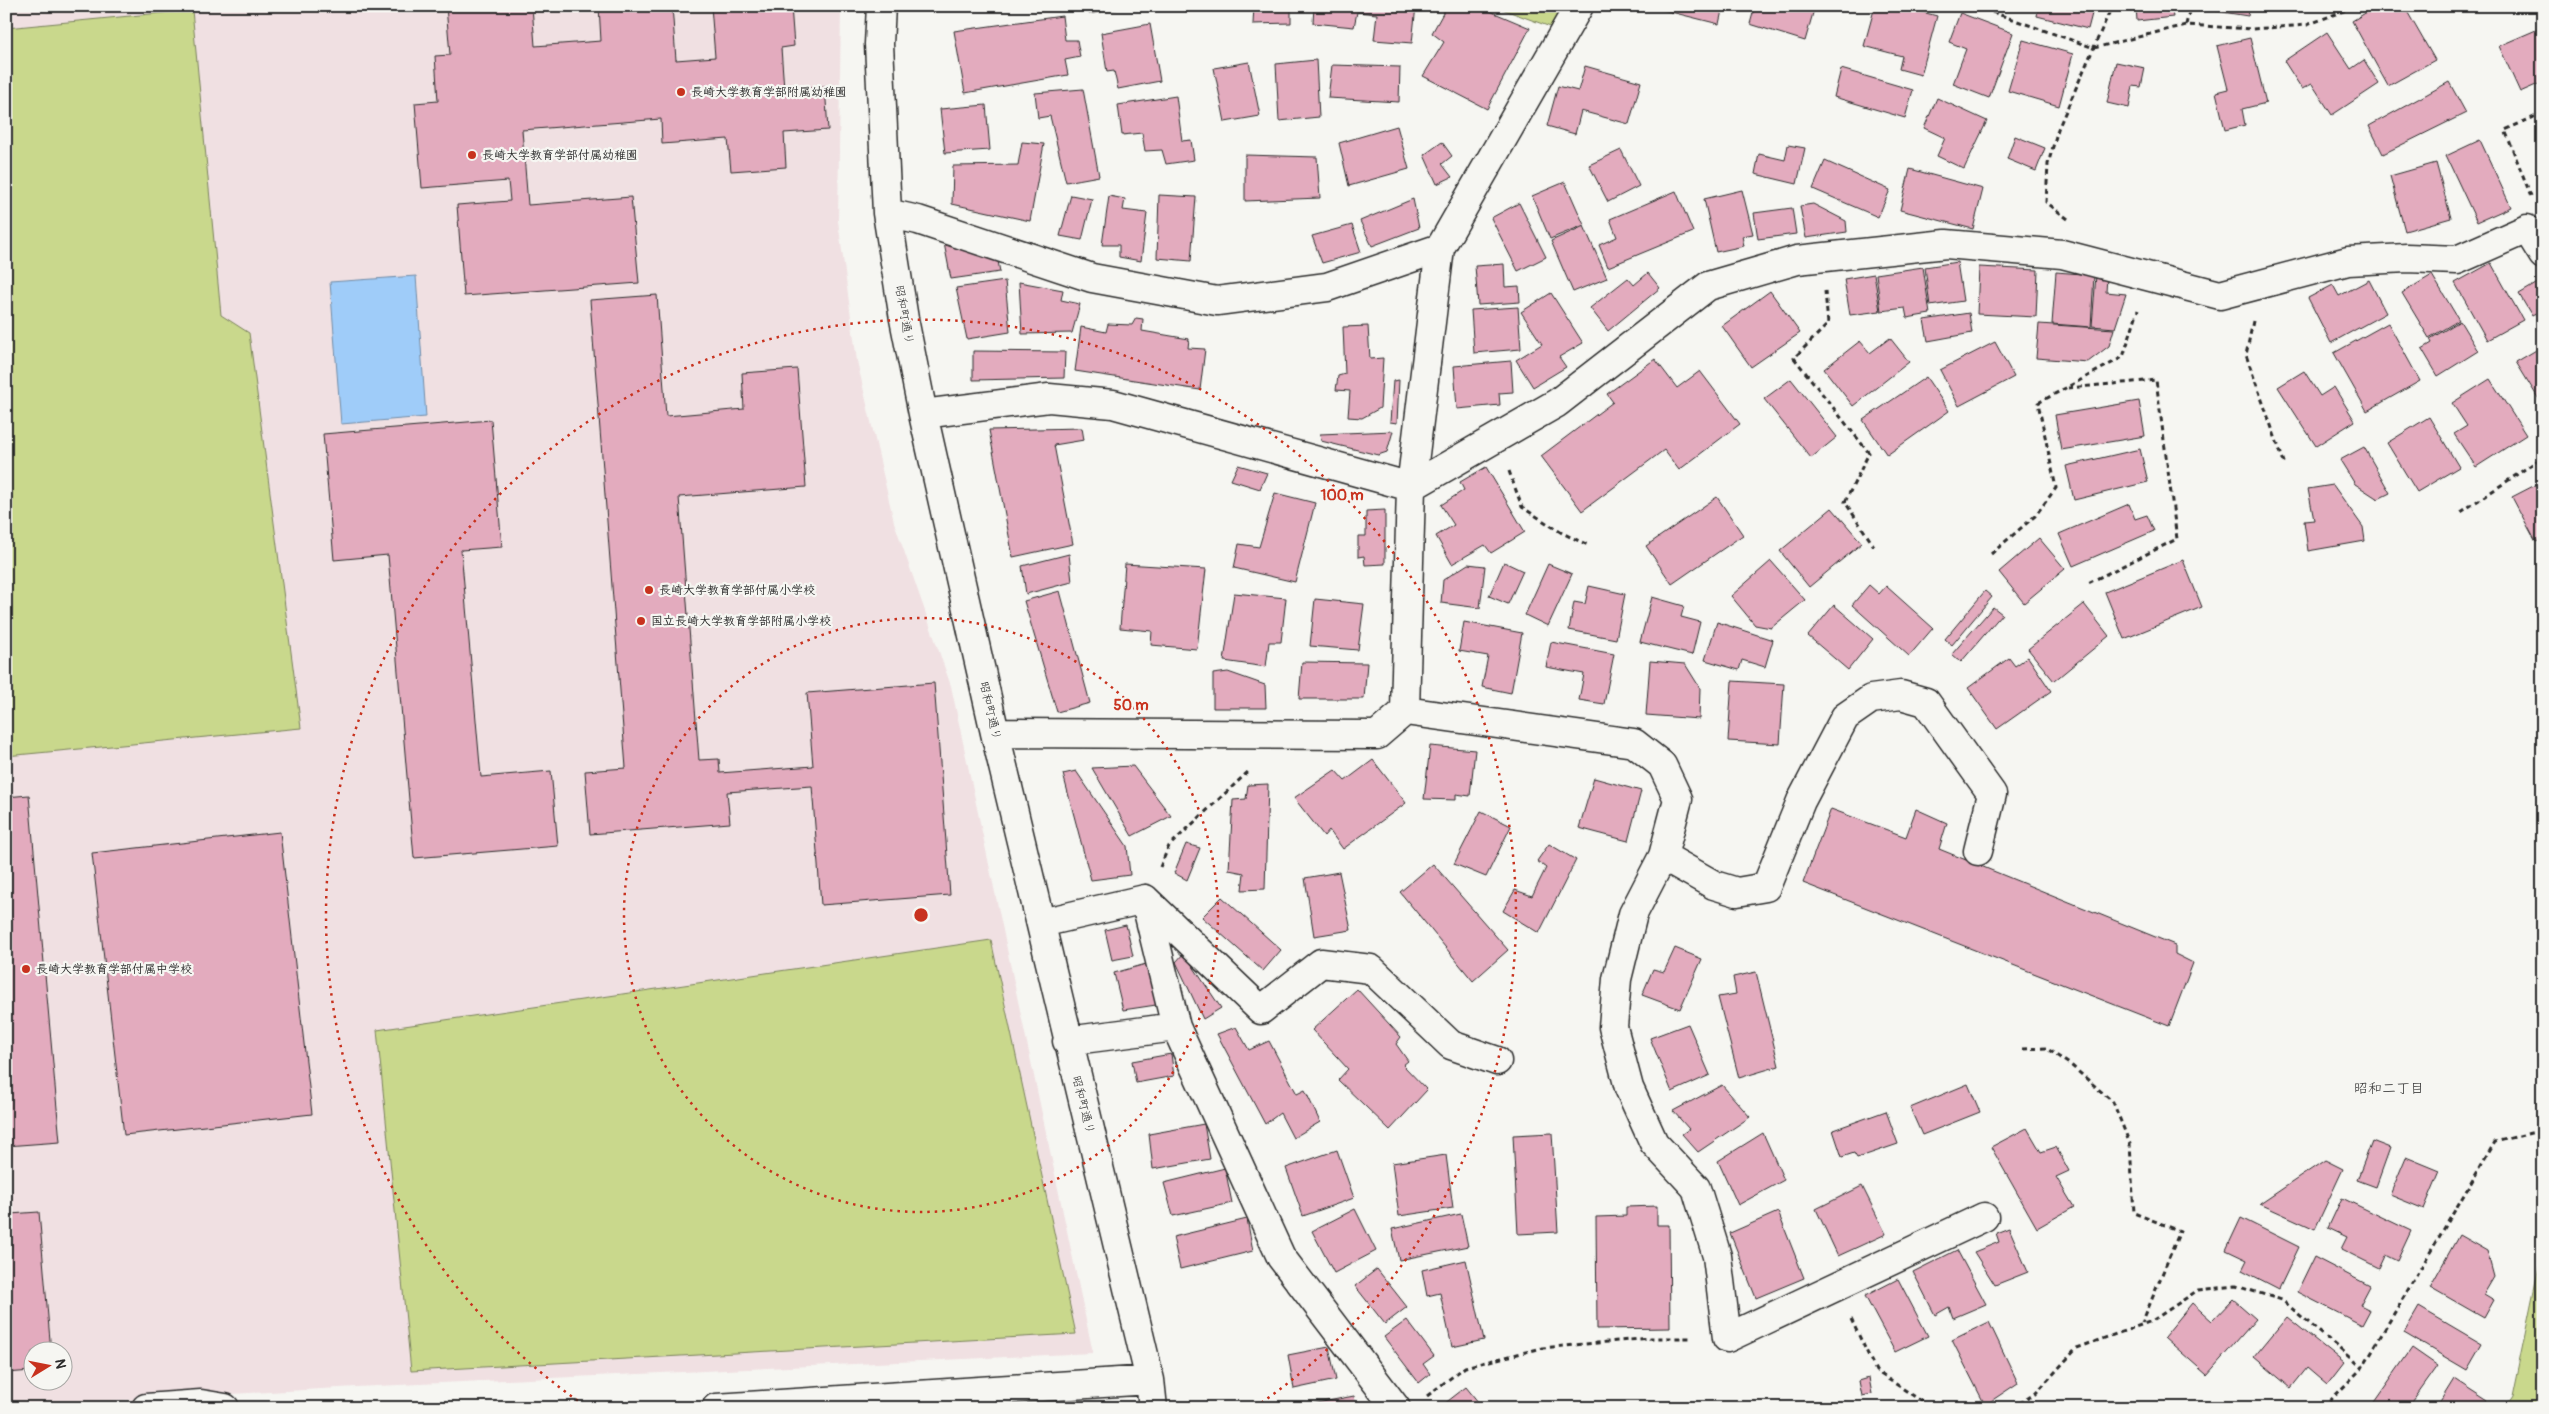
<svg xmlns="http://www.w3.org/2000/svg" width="2549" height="1414" viewBox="0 0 2549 1414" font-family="Pangolin,'Klee One',sans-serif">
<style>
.built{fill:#f0e0e2;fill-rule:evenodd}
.green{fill:#c9d88c;stroke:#7a825c}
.water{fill:#9fccf9;stroke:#718ca7}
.building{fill:#e3abbe;stroke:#2b2b2b}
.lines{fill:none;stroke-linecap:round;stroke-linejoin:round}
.minor-casing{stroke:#2b2b2b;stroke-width:31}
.path{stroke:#2b2b2b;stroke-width:3;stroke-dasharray:5 4;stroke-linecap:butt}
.minor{stroke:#f6f6f2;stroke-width:28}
.ring{fill:none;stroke:#c8321e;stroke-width:2.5;stroke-dasharray:2.5 5}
.poi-dot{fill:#c8321e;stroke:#f6f6f2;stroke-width:2}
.labels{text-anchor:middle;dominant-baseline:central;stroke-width:4.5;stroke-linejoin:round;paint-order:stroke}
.poi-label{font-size:12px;font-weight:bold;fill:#2b2b2b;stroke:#f6f6f2;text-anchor:start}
.street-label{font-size:12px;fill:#2b2b2b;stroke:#f6f6f2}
.neighbourhood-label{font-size:14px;fill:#2b2b2b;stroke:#f6f6f2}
.centre{fill:#c8321e;stroke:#f6f6f2;stroke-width:2.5}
.ring-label{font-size:15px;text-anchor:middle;font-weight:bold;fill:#c8321e;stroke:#f6f6f2;stroke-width:4.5;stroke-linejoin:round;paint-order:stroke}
</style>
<rect width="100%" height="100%" fill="#f6f6f2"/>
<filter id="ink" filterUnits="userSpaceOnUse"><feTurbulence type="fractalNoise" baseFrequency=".02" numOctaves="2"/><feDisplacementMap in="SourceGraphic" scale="10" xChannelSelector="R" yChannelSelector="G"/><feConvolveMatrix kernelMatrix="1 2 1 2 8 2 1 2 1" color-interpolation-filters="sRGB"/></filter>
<g filter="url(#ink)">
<path class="built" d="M6,6H841L838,221L857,361L894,522L951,686L1093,1353L356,1387L6,1407ZM32,1352H62V1382H32Z"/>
<path class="green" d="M1494,6H1579L1564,32Z
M192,10L221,315L249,333L301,728L6,756V28Z
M991,940L1076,1334L411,1371L377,1030Z
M2543,1247V1408H2504L2512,1396Z"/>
<path class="water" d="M416,276L426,417L341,424L330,282Z"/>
<path class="building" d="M446,6H532L535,46L601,41L599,6H672L676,60L715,57L711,6H791L794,46L781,48L784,89L825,86L828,130L784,133L786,167L731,171L728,139L662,144L661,119L522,130L528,205L631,197L639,283L464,296L457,205L510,201L508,181L422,188L415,103L438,101L435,56L450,55Z
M1088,6H1121V8L1089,14Z
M1254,6H1291V23L1253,24Z
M1314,6H1416L1412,43L1374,40L1377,14L1357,12L1354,27L1313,23Z
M1447,6H1478L1530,28L1487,109L1423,76L1444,42L1432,33Z
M1660,6H1723L1719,24L1659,9Z
M1755,6L1777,9L1778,6H1815L1805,41L1750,24Z
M1875,6H1900L1937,16L1921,75L1899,69L1902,56L1864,46Z
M2039,6H2094L2088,29L2037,16Z
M2136,6H2171L2173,17L2137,21Z
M2216,6H2250L2248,16L2216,11Z
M2277,6H2305V10Z
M2377,6H2404L2435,60L2388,86L2352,21Z
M1960,13L2013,33L1989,98L1953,84L1966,49L1949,42Z
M1062,16L1065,40H1077L1080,57L1065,60L1068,75L965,93L954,31Z
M1150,24L1160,81L1118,89L1114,71L1107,72L1101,33Z
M2543,27V82L2520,92L2499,46Z
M2327,32L2351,69L2364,60L2379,84L2332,115L2312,84L2302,89L2284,61Z
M2250,38L2266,103L2242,109L2245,125L2225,130L2216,92L2228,89L2217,46Z
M2023,40L2073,54L2059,106L2008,91Z
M1316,60L1319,117L1279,121L1276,64Z
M1249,62L1260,116L1225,122L1214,68Z
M2116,62L2145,68L2141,87L2133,86L2129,108L2107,103Z
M1332,65L1400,67L1399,102L1328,98Z
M1585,66L1641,82L1629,124L1581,111L1575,134L1547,126L1558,86L1578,91Z
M1841,69L1913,90L1905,118L1834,97Z
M2449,82L2466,113L2383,154L2369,126Z
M1083,89L1099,176L1066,182L1050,116L1038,118L1035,93Z
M1176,96L1182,141L1191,140L1194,160L1166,164L1162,150L1145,151L1142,133L1122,135L1118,105Z
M1937,98L1987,121L1964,169L1937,156L1945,138L1924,128Z
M986,105L990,150L945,153L940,109Z
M1397,126L1409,169L1349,186L1339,143Z
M2015,136L2045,148L2036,171L2007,159Z
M2480,140L2511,207L2477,222L2446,156Z
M1022,142L1044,144L1030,221L952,204L953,166L1018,165Z
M1442,142L1452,156L1442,164L1452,177L1437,184L1424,155Z
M1788,145L1805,148L1797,184L1755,174L1759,154L1785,160Z
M1621,150L1639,186L1608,202L1589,165Z
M1245,155L1317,157L1320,198L1245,201Z
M1825,161L1890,190L1878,217L1813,189Z
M2436,163L2451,218L2405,231L2390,176Z
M1910,169L1983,189L1973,229L1900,210Z
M1565,182L1584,225L1550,239L1532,196Z
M1742,190L1753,234L1742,236L1744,246L1716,252L1704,199Z
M1676,191L1693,232L1608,267L1599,245L1617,237L1610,219Z
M1071,195L1092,199L1082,240L1060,236Z
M1159,195L1196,197L1191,261L1157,258Z
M1109,196L1125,199L1123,210L1147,213L1141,261L1119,257V245H1102Z
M1413,199L1419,228L1372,246L1360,221Z
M1519,203L1546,257L1518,271L1491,218Z
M1813,204L1846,221L1847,232L1806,238L1800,206Z
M1792,208L1796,234L1758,239L1754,213Z
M1352,225L1361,252L1322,263L1312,236Z
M1584,226L1607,278L1573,292L1551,241Z
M944,243L998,261L1000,272L951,279Z
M1957,262L1963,301L1930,306L1925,267Z
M2491,263L2523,320L2487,340L2455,283Z
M1504,264L1505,287L1519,286L1520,302L1478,305L1475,266Z
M1923,267L1930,314L1907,318L1905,308L1881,311L1876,274Z
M1979,267L2038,270L2036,317L1977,314Z
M2056,272L2094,275L2091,327L2052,324Z
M1648,273L1660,288L1608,331L1590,308L1628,278L1634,285Z
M1874,274L1880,311L1850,315L1844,279Z
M2096,275L2107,277L2106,292L2126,294L2115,328L2092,326Z
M2432,275L2459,320L2429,338L2402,293Z
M2369,280L2386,313L2331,343L2308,298L2333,285L2339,296Z
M1005,281L1010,332L967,339L956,288Z
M2541,281L2543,310L2532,316L2519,294Z
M1019,282L1063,290L1061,300L1080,304L1072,333L1022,334Z
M1770,291L1800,333L1751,367L1722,326Z
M1551,293L1583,343L1559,357L1566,367L1533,387L1516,360L1542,344L1521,312Z
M657,295L666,416L744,409L742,373L797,369L806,487L679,497L699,760L719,759L720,773L813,766L807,693L934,683L950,895L821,905L812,786L727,792L730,823L590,834L585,771L626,768L590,300Z
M1518,307L1521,349L1474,353L1471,310Z
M1969,313L1972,333L1928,341L1924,320Z
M1136,318L1143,319L1142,331L1189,339L1188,348L1205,349L1200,390L1075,371L1081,327L1106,332L1108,324L1132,325Z
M2460,321L2478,351L2438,376L2422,349L2432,343L2430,339Z
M2388,323L2420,381L2367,411L2334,353Z
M2039,324L2114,329L2109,346L2088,362L2036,358Z
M1368,326L1370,359L1383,358L1380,408L1362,418L1348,417L1350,391L1336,390L1338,376L1345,374L1343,327Z
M1890,338L1909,362L1853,406L1824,369L1860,341L1870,353Z
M1995,342L2014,377L1959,406L1940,370Z
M2543,346V406L2516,362Z
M973,351L1065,352L1064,378L973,380Z
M1655,359L1677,388L1700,371L1740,424L1679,470L1664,450L1582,511L1541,456L1613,402L1607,394Z
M1511,361L1513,392L1499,393L1500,405L1457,409L1454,366Z
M2304,371L2320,396L2334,387L2355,421L2316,446L2278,387Z
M1926,377L1949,411L1887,455L1863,420Z
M1791,379L1837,437L1811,458L1764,399Z
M2490,379L2526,435L2476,467L2454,434L2467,426L2452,403Z
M1399,380L1397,423L1390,422L1393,381Z
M2139,401L2145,436L2061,450L2055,415Z
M2429,417L2459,467L2417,492L2387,443Z
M491,420L502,547L461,550L481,777L551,771L558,846L414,858L388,555L334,560L323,434Z
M1082,428L1084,440L1054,445L1073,544L1013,557L989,430Z
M1393,431L1387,452L1378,455L1321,441L1320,434Z
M2364,447L2390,493L2378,499L2355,484L2340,460Z
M2140,449L2148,482L2074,500L2066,466Z
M1238,465L1267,473L1260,489L1231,480Z
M1486,467L1525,532L1491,553L1485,545L1452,564L1436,536L1454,525L1441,505L1464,490L1460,482Z
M2543,481V539L2536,542L2512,497Z
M2333,485L2363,527L2365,541L2308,551L2304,521L2314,520L2308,489Z
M1275,493L1315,503L1295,582L1234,568L1239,544L1259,547Z
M1717,497L1743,535L1672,584L1646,546Z
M2129,504L2135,519L2147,515L2154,531L2073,566L2059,534Z
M1832,508L1862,543L1809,587L1780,551Z
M1385,510V564L1365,565L1364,556L1358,557V536H1366V511Z
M2039,538L2065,569L2024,603L1999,572Z
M1069,554L1072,582L1026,594L1022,566Z
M2183,560L2202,607L2124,639L2105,592Z
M1771,561L1805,600L1771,628L1755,625L1731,596Z
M1504,562L1523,571L1508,604L1489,596Z
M1125,564L1206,569L1197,649L1151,645L1152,631L1120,628Z
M1468,564L1485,566L1480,608L1441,603L1443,580Z
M1548,564L1572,574L1548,626L1525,615Z
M1869,585L1879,594L1886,586L1933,628L1909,656L1852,605Z
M1589,586L1625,594L1616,639L1569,630L1574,602L1585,604Z
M1060,591L1090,703L1057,712L1024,601Z
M1985,591L1992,597L1952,645L1945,639Z
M1234,593L1286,598L1281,642H1269L1266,667L1224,661Z
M1652,597L1684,606L1681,617L1700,622L1692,655L1640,642Z
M1315,599L1364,604L1358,650L1310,646Z
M2084,604L2109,636L2054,681L2028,649Z
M1834,605L1873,639L1848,670L1808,636Z
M1993,607L2002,614L1961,662L1952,654Z
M1464,622L1522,633L1511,693L1482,687L1488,656L1459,651Z
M1717,622L1773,640L1765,667L1742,660L1739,670L1705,660Z
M1551,642L1614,654L1604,704L1579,700L1584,674L1546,667Z
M2028,657L2051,691L1997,729L1968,688L2009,658L2015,666Z
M1650,661L1685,664L1700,688L1699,719L1646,715Z
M1302,662L1367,663L1364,699H1299Z
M1228,672L1265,685L1266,708H1213V674Z
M1732,681L1784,684L1780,744L1728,741Z
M1430,746L1475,750L1470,796L1456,794V800L1424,799Z
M1373,760L1406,803L1343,849L1329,830L1324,836L1294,798L1335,770L1345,781Z
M1133,766L1171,816L1132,836L1092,768Z
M1076,771L1127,846L1130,875L1091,880L1063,774Z
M1594,778L1641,791L1628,841L1579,828Z
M1268,784L1265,889L1242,890L1244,873L1229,870L1233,800L1246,799L1248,785Z
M29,795L60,1142L6,1146V797Z
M1831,809L1906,837L1916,809L1947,823L1939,849L2175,945V954L2193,963L2169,1026L1803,883Z
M1481,811L1511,826L1486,877L1454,864Z
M280,832L312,1114L124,1135L92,853Z
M1186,844L1200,848L1187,880L1174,873Z
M1549,844L1576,860L1539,933L1503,911L1515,890L1532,896L1546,868L1537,861Z
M1433,864L1508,950L1473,981L1400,892Z
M1339,872L1351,930L1314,936L1305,878Z
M1222,897L1281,950L1263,971L1202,917Z
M1126,925L1133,956L1112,960L1105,930Z
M1675,948L1702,959L1680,1009L1642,995L1653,969L1664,972Z
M1184,953L1221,1008L1203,1019L1176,962Z
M1146,964L1156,1005L1123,1010L1114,973Z
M1756,972L1779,1066L1739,1078L1718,997L1736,994L1733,977Z
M1357,989L1401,1037L1396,1044L1408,1061L1403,1065L1427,1090L1390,1130L1338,1080L1348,1069L1312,1030Z
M1688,1024L1710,1075L1672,1092L1650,1038Z
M1236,1027L1249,1050L1269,1041L1297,1094L1305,1090L1320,1122L1293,1138L1280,1113L1265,1124L1217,1034Z
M1171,1054L1174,1076L1136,1083L1132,1061Z
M1968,1084L1980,1112L1922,1135L1910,1108Z
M1722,1085L1750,1117L1698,1152L1682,1134L1689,1129L1673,1111Z
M1886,1111L1898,1144L1857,1158L1854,1153L1842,1157L1833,1130Z
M1204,1124L1210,1159L1153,1169L1149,1134Z
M2027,1128L2041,1152L2056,1147L2069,1171L2056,1177L2074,1207L2037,1228L1991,1147Z
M1552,1133L1558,1232L1518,1234L1513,1135Z
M1763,1133L1784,1180L1738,1205L1718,1161Z
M2372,1141L2390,1148L2376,1187L2357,1180Z
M1337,1150L1354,1198L1303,1216L1286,1168Z
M1446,1155L1453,1208L1399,1216L1392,1163Z
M2406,1157L2440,1171L2424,1209L2390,1195Z
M2325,1160L2343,1169L2315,1229L2260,1204Z
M6,1168L10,1214L39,1212L51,1352H32V1371L6,1373Z
M1225,1168L1232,1203L1173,1216L1164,1183Z
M1862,1186L1886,1234L1838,1256L1816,1209Z
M2342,1198L2411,1231L2397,1261L2385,1255L2379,1268L2341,1249L2347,1237L2328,1228Z
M1657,1206V1225H1669L1670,1328L1597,1329L1596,1217L1626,1216V1207Z
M1355,1209L1376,1251L1334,1273L1312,1231Z
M1778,1212L1804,1278L1756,1298L1730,1233Z
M1461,1214L1468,1246L1399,1260L1392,1229Z
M2241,1218L2299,1247L2279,1289L2242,1270L2247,1260L2226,1250Z
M1247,1219L1253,1251L1180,1269L1173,1237Z
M2009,1228L2028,1272L1995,1285L1974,1252L1999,1242L1996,1233Z
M2459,1235L2487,1251L2494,1277L2484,1294L2494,1300L2484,1318L2430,1287Z
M1957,1250L1986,1304L1953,1318L1949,1307L1935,1315L1913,1272Z
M2314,1257L2370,1286L2360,1305L2370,1310L2362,1325L2297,1292Z
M1466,1260L1484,1340L1452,1347L1440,1293L1427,1296L1422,1270Z
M1377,1269L1407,1307L1385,1324L1355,1286Z
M1898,1279L1928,1336L1895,1352L1865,1296Z
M2233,1299L2256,1319L2207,1375L2164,1337L2192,1303L2212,1321Z
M2419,1307L2482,1344L2467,1370L2404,1333Z
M2287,1317L2344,1363L2327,1385L2307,1368L2291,1388L2254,1357Z
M1407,1320L1434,1356L1423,1364L1430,1374L1419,1383L1384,1337Z
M1989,1322L2018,1383L1985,1405L1952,1340Z
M1329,1347L1336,1380L1294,1389L1288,1355Z
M2412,1348L2438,1366L2408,1408H2370Z
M1869,1378L1872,1394L1862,1396L1859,1381Z
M2454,1379L2488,1401L2484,1408H2436Z
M1466,1387L1483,1408H1439Z
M1354,1396L1356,1408H1291Z"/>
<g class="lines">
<g class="minor-casing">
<path id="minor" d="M881,6L879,44L887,213L904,319L923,414L995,733L1150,1380L1153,1408
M887,213L918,220L1092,278L1217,301L1327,287L1440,248
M923,414L1049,398L1113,404L1411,487L1557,403L1708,286L1797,260L1946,244L2062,254L2220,295L2348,261L2407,258L2457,260L2527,229L2543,255
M1405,711L1411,487L1440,248L1579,6
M995,733L1377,735L1405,711L1634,743L1662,765L1678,799L1663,856L1633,914L1617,979L1613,1027L1629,1088L1654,1143L1696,1188L1717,1256L1727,1338L1984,1217
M1663,856L1714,885L1737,892L1766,887L1801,801L1845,717L1871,699L1901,695L1926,702L1992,794L1978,851
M1145,899L1176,1027L1281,1257L1396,1408
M1041,923L1145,899L1261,1010L1321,963L1371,969L1451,1045L1497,1061
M1067,1041L1176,1027
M146,1408L201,1404L225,1408
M716,1408L1150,1380"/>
</g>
<path class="path" d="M1975,6L2094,48L2186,25L2252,29L2307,25L2356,6
M2186,25L2190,6
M2531,196L2505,130L2543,113
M2068,219L2046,202L2048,164L2058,129L2112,6
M1825,291L1828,324L1794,358L1869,453L1845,502L1874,546
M2253,321L2246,355L2285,465
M2068,388L2156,380L2177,539L2086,584
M1509,471L1522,507L1562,533L1588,545
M2461,512L2543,457
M1991,554L2035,516L2056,488L2038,403L2123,357L2138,310
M1160,867L1169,846L1250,770
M2023,1049L2046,1048L2072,1066L2113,1102L2130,1144L2134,1213L2180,1231L2142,1323
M1851,1319L1876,1371L1932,1408
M1427,1396L1465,1367L1542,1348L1651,1338H1693
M2011,1408L2035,1394L2077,1348L2152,1321L2198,1290L2236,1286L2282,1300L2362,1368
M2323,1408L2362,1368L2495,1142L2543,1130"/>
<use href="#minor" class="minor"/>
</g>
</g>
<g class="ring">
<circle cx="921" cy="915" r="297"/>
<path d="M584 1405A595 595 0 1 1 1258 1405"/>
</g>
<g class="poi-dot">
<circle cx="681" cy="92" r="5"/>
<circle cx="472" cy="155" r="5"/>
<circle cx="649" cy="590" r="5"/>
<circle cx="641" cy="621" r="5"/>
<circle cx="26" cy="969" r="5"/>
</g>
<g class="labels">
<g class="poi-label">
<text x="691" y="92">長崎大学教育学部附属幼稚園</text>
<text x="482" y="155">長崎大学教育学部付属幼稚園</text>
<text x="659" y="590">長崎大学教育学部付属小学校</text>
<text x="651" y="621">国立長崎大学教育学部附属小学校</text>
<text x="36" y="969">長崎大学教育学部付属中学校</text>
</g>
<g class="street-label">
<text transform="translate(904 315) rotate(80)">昭和町通り</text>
<text transform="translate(990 711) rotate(77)">昭和町通り</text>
<text transform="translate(1083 1105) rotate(76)">昭和町通り</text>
</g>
<g class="neighbourhood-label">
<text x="2389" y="1088">昭和二丁目</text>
</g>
</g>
<circle cx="921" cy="915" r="8" class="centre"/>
<g class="ring-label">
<text x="1342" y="500">100 m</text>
<text x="1131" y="710">50 m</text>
</g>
<rect width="2549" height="1414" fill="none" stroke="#f6f6f2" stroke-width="25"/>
<rect x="12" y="12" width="2524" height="1389" fill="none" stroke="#2b2b2b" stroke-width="2" filter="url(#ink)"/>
<g transform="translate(48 1366) rotate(80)"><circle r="24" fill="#f6f6f2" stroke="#a5a5a2"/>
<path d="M0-4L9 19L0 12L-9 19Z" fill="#c8321e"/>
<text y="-8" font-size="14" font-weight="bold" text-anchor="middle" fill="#2b2b2b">N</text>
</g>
</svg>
